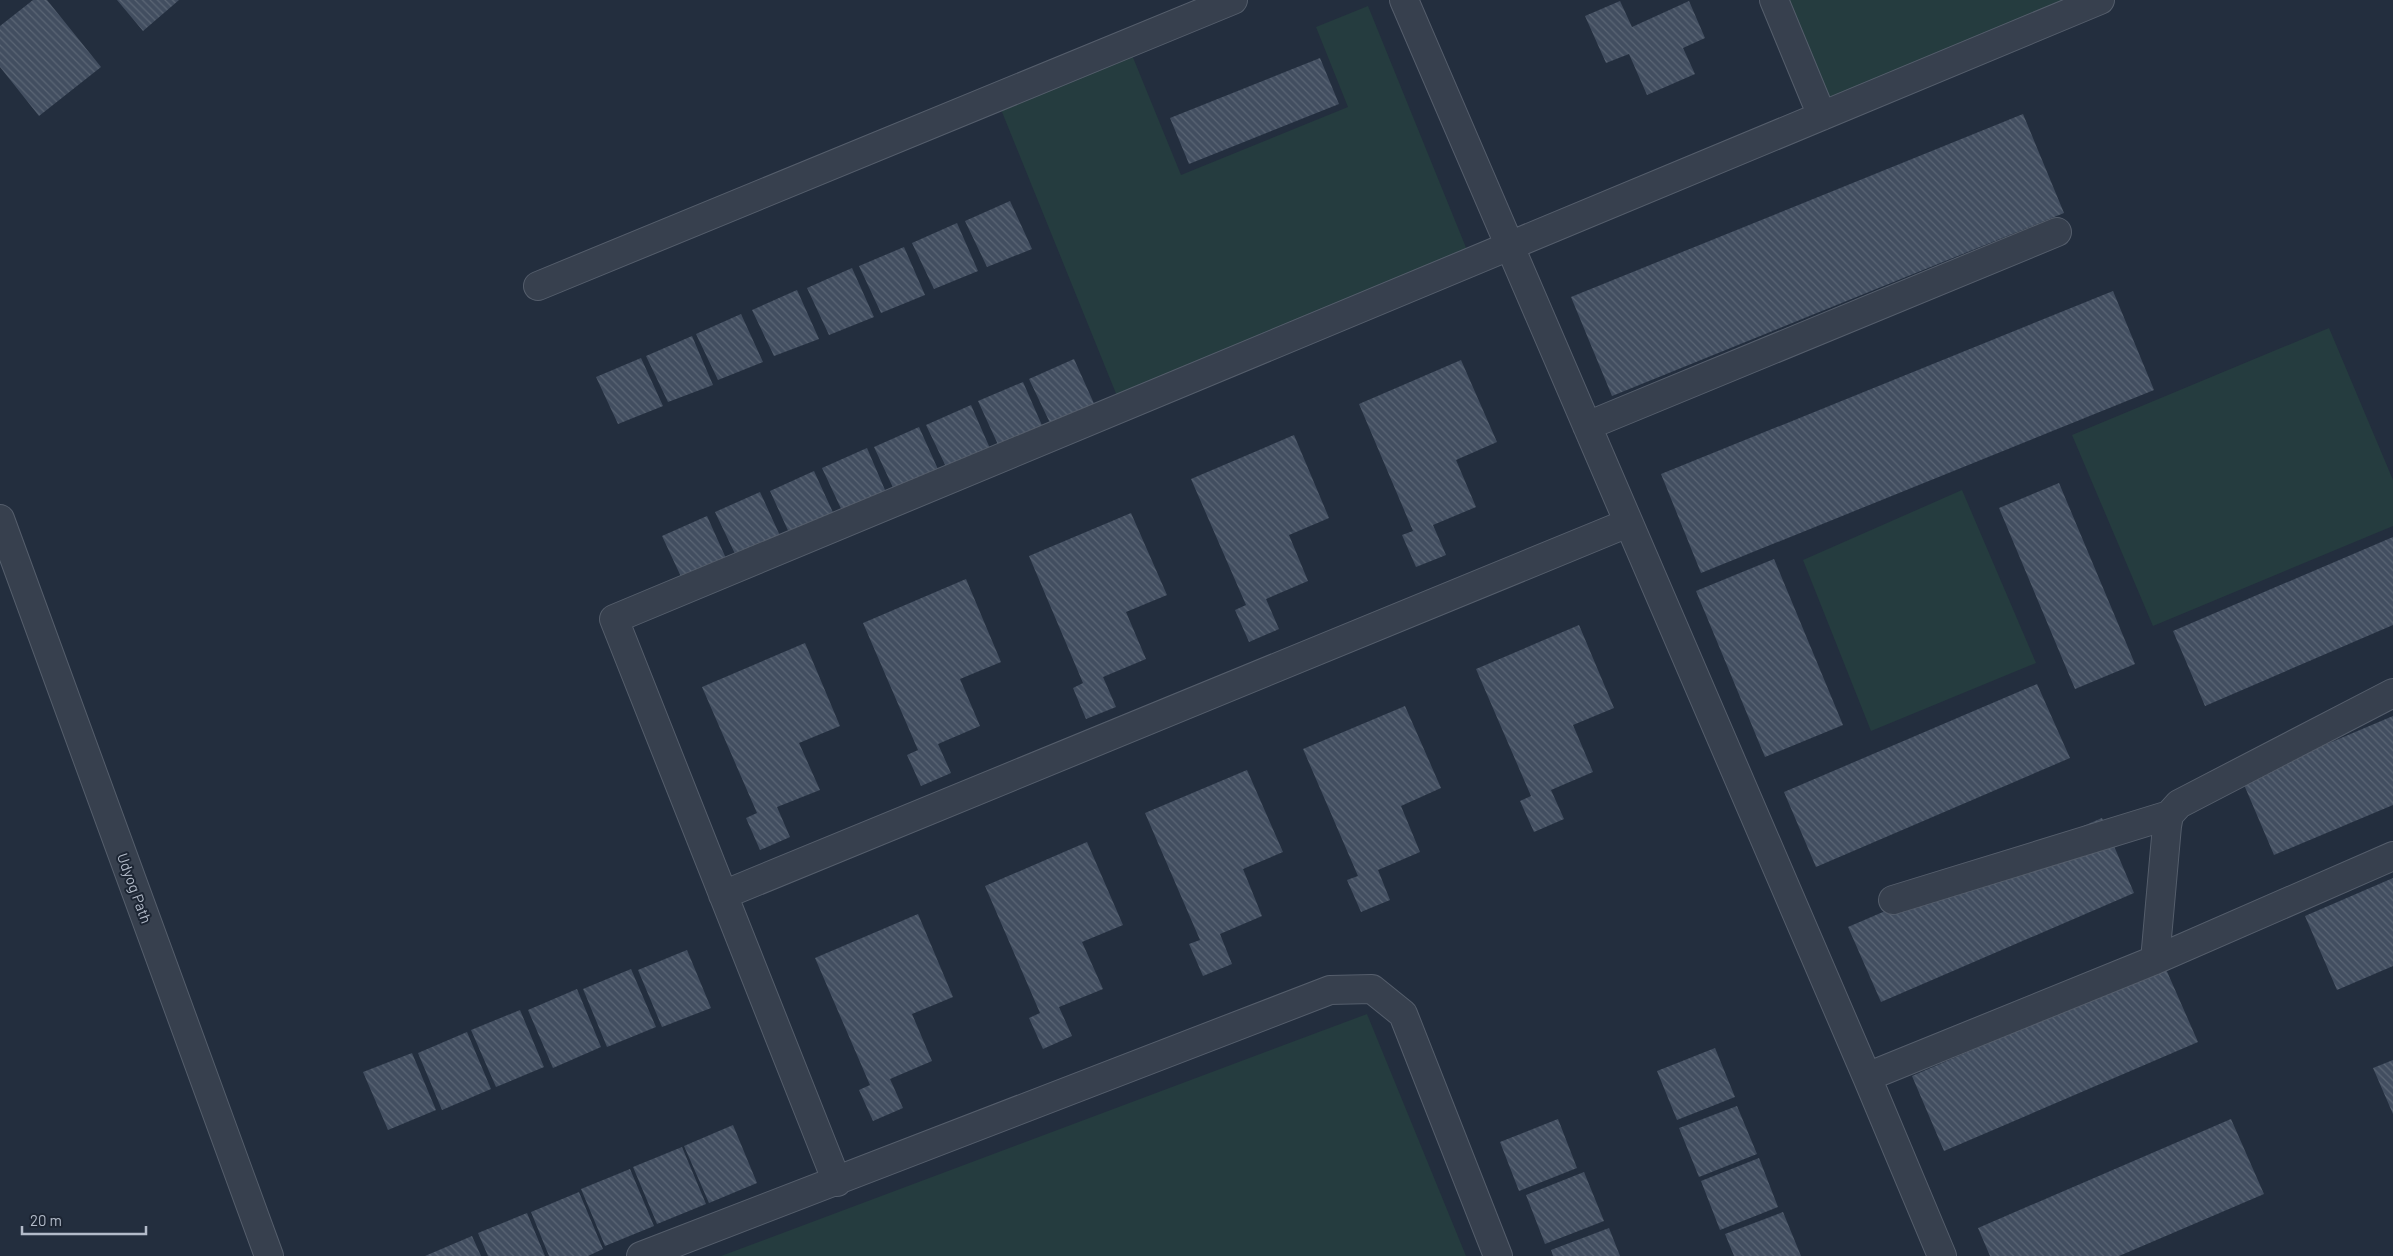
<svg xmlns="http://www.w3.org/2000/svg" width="2393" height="1256" viewBox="0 0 2393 1256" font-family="Barlow,sans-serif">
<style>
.green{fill:#253c3f}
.building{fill:url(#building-back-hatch)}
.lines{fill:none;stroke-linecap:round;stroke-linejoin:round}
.minor-casing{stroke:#555e6c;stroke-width:30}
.minor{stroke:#37404e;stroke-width:28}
.labels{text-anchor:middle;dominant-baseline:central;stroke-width:4;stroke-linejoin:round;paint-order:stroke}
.street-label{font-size:15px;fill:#b3bbc9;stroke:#1c2533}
</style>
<defs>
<pattern id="building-back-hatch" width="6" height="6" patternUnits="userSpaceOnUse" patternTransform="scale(1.25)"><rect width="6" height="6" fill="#424e60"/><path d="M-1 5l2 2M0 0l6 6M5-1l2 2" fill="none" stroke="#5b6675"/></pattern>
</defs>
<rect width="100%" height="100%" fill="#232e3e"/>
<path class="green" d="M1786,0H2071L1828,102Z
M1368,6L1469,255L1117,396L1000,107L1132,55L1181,175L1348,107L1316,27Z
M2329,328L2393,480V526L2153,626L2072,435Z
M1962,490L2036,663L1871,731L1803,560Z
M1367,1014L1466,1256H721Z"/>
<path class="building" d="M33,0H47L101,67L39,116L0,67V26Z
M117,0H179L143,31Z
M1620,1L1632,27L1689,1L1705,38L1683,48L1695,74L1647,95L1629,54L1606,63L1585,16Z
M1320,58L1339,104L1189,164L1170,118Z
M2023,114L2064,213L1612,396L1571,297Z
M1010,201L1032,249L987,267L965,221Z
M957,223L978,271L934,289L912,243Z
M904,247L925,295L881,313L859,266Z
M852,268L874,317L829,335L807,288Z
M797,290L819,339L774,356L752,310Z
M2113,291L2154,390L1701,573L1661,474Z
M741,314L763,362L718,380L696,334Z
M692,336L713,385L668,402L646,356Z
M641,358L663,406L618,424L596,377Z
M1074,359L1096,408L1051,425L1029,379Z
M1461,360L1497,442L1456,460L1476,507L1433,525L1446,555L1416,567L1402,535L1413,531L1359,404Z
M1023,382L1044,430L1000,449L978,401Z
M971,405L992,453L948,471L926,425Z
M919,427L941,476L896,494L874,447Z
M1294,435L1329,518L1289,535L1308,581L1266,599L1279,629L1249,642L1235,610L1246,605L1191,479Z
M867,448L888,497L844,515L822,468Z
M814,471L836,519L791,537L770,491Z
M2059,483L2135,664L2075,689L1999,508Z
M760,492L782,540L737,558L715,512Z
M1131,513L1167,595L1126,612L1146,659L1103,677L1116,707L1086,719L1073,688L1083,683L1029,556Z
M707,516L729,565L684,583L662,536Z
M2393,537V625L2205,706L2173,631Z
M1774,559L1843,725L1765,757L1696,591Z
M966,579L1001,662L960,679L980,726L938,744L951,773L921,786L907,755L918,750L863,623Z
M1579,625L1614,708L1573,725L1593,772L1551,790L1564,819L1534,832L1520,801L1531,796L1476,669Z
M805,643L840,726L799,743L820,790L777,807L790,837L760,850L746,818L757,813L702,687Z
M2037,684L2070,758L1816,867L1784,792Z
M1405,706L1441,788L1401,806L1420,852L1378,870L1390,900L1361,912L1347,880L1358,876L1303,749Z
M2393,716V805L2274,855L2242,780Z
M1247,770L1283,852L1243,869L1262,916L1220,934L1232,964L1203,976L1189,944L1200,940L1145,813Z
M2102,818L2134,893L1881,1002L1848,927Z
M1087,842L1123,925L1082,942L1103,989L1059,1007L1072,1036L1043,1049L1029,1018L1040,1013L985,886Z
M2393,878V966L2337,990L2305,916Z
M918,914L953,997L912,1014L932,1061L890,1079L903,1108L873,1121L859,1090L870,1085L815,958Z
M687,950L711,1008L662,1027L638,970Z
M2165,967L2198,1042L1944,1151L1912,1076Z
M631,969L656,1027L607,1047L583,989Z
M577,989L601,1047L553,1068L528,1010Z
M520,1010L544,1067L496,1087L471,1030Z
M467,1032L491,1089L442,1110L418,1053Z
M1715,1048L1735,1097L1677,1120L1657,1071Z
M412,1053L436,1110L388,1130L363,1072Z
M2393,1060V1114L2373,1068Z
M1737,1106L1757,1154L1699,1177L1679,1128Z
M1558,1119L1577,1168L1519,1191L1500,1142Z
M2231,1119L2264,1194L2119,1256H1990L1978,1228Z
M733,1125L757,1183L709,1203L684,1146Z
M682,1147L706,1204L657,1224L633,1167Z
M1759,1158L1778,1207L1720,1230L1701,1181Z
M630,1169L654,1226L605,1246L581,1189Z
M1584,1172L1604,1221L1545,1244L1526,1195Z
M579,1192L603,1249L588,1256H549L531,1212Z
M1783,1212L1801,1256H1734L1725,1234Z
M527,1213L545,1256H488L478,1233Z
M1609,1228L1620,1256H1553L1551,1250Z
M472,1236L481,1256H425Z"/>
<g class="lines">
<g class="minor-casing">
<path id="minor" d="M1404,0L1867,1077L1942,1256
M1774,0L1822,116
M538,286L1233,0
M1587,426L2057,232
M0,519L269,1256
M723,895L1628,523
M1893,900L2169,815
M2155,960L2167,826L2169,815L2179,804L2393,693
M1867,1077L2155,960L2393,856
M837,1182L614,619L2100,0
M641,1256L1330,990L1372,989L1403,1014L1498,1256"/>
</g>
<use href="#minor" class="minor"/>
</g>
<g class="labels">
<g class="street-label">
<text transform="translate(135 888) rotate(70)">Udyog Path</text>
</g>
</g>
<path d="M22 1226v8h124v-8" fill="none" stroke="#b3bbc9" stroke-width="2.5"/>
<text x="30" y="1226" font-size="15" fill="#b3bbc9" stroke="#1c2533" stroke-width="4" paint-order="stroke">20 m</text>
</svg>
